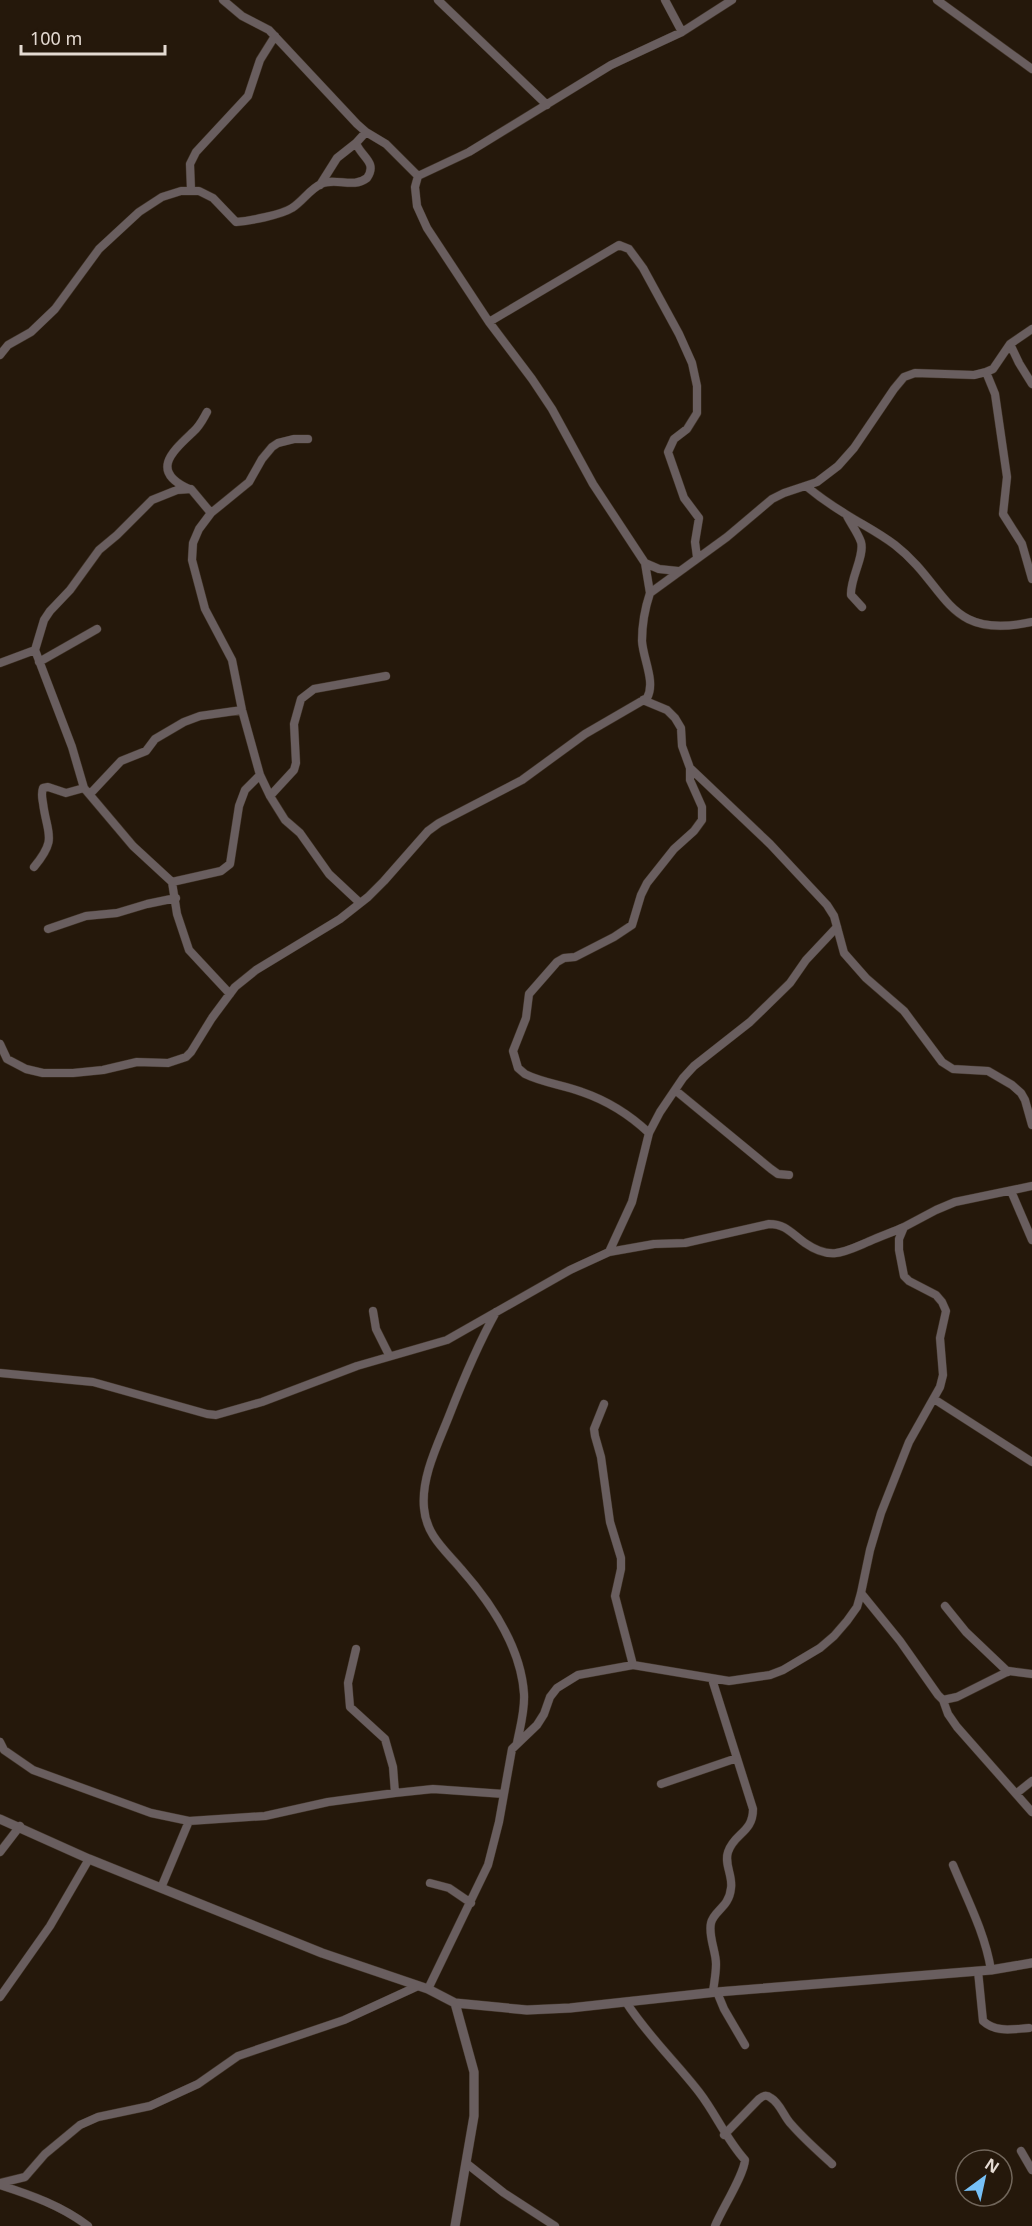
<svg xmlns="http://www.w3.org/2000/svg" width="1032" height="2226" viewBox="0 0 1032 2226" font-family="'Noto Sans',sans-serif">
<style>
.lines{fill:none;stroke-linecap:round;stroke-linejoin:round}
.minor-casing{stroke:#403327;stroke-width:9}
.tertiary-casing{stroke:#403327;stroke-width:10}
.minor{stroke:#695e5f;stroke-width:8}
.tertiary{stroke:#695e5f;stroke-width:9}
</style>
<rect width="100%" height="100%" fill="#25180b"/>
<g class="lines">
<g class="minor-casing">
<path id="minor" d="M223,0L242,16L269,30L357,124L366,132L386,144L418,176
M438,0L547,105
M665,0L682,32
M937,0L1032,69
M320,185L337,158L356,143
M191,190L190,164L196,152L248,96L260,60L275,36
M489,322L619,245L629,249L643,268L679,334L692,363L697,386V413L687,429L674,439L668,452L684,498L699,518L695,542L697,557
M1010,344L1019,363L1032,384
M0,355L8,345L31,332L55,309L99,249L139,212L162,197L181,191H199L213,198L236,222C249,221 281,215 292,208C302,202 310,189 321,184C336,177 353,189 367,178C378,162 361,157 356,143L366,132
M986,372L995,394L1007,477L1003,514L1022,544L1032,579
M308,439H294L278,443L272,447L262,459L249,482L211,513L199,529L193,543L192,560L205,609L232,660L242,710L260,775L270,796L285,820L300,833L329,874L360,903
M806,486C818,496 831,505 844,513C861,524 878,532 895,545C949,587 945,641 1032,622
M189,489C149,471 173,451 193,432C200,426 203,419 207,412
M211,513L191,489L177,490L152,500L117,535L99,550L70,590L50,611L44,620L35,650L72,747L84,788L133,846L172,882L177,914L189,950L230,994
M847,516C851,524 858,533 861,542C865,556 850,578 851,595L862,607
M645,563L659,569L678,571
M650,593L645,563L593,484L552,409L532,379L489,322L427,228L417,206L415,187L418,176L469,152L611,65L682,32L732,0
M39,662L97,629
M0,663L35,650
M643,700L667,710L675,718L681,728L682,746L690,768L770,844L827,905L834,916L844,953L866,978L904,1011L942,1062L953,1069L988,1071L1012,1085L1021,1093L1025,1100L1032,1125
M90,794L121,761L146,751L155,739L184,722L200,716L242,710
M270,796L294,770L296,763L294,724L301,699L314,689L386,676
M34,867C58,838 47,835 43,803C42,797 41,794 43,788L48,787L66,793L84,788
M172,882L221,871L230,864L239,806L245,790L260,775
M48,929L86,916L117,913L147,904L176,898
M0,1044L7,1059L26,1069L43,1073H73L103,1070L137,1062L168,1063L186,1057L191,1052L212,1018L235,987L256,970L340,919L368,897L384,881L428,831L439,823L522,780L585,734L647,698C656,682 643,659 642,641C642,625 645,608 650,593L727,537L772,499L784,493L817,482L838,466L854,448L894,389L904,377L915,373L974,375L986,372L993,369L1010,344L1032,329
M675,1090L771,1169L778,1174L789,1175
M649,1133C630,1115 608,1101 582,1092C564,1085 543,1083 525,1074L518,1068L513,1051L526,1018L529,994L557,962L564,958L575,957L614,937L632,925L641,895L647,883L674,849L694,831L702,820V807L690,780V768
M1011,1191L1032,1240
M609,1252L632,1202L649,1133L660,1112L683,1078L694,1066L750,1022L790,983L806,960L837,927
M373,1311L376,1329L389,1355
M496,1312C477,1346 463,1380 449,1416C438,1444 421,1477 424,1508C426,1535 445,1550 461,1569C491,1603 521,1647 524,1694C525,1711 520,1727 517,1743
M0,1373L93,1382L207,1414L216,1415L262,1402L357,1366L447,1340L570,1270L609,1252L654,1244L685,1243L769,1224C786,1224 792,1234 805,1243C831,1261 844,1252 870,1241C881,1236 893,1232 904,1227
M934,1399L1032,1462
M604,1404L594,1429L595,1436L601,1457L610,1522L621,1558V1569L615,1596L633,1665
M861,1593L900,1641L938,1695L943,1700L957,1697L1009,1671L1032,1674
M945,1606L966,1632L1008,1672
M356,1649L348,1683L350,1707L385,1739L393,1767L395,1793
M712,1679L753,1809C753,1833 734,1833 728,1852C724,1864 733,1876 731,1888C729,1908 714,1910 711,1923C708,1936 716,1951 716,1964C716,1974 714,1983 713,1992
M943,1700L948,1714L957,1727L1032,1812
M0,1742L4,1750L33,1770L151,1813L189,1821L265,1816L328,1802L395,1793L433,1789L504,1794
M661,1784L737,1758
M1017,1793L1032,1781
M0,1852L20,1826
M953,1865C967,1899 985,1933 991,1970
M430,1883L449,1888L471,1903
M161,1888L189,1821
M978,1971L983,2021C996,2033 1013,2029 1029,2028
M428,1989L488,1865L499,1822L512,1749L537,1725L544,1714L550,1697L557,1688L578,1675L633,1665L729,1681L770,1675L783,1670L820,1648L834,1636L847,1621L857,1607L861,1593L870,1550L881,1513L909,1442L940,1387L943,1375L940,1338L946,1311L942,1302L936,1295L909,1281L904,1276L899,1250V1239L904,1227L936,1210L955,1202L1032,1186
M717,1992L724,2009L745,2045
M0,1997L50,1926L89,1859
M626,2002C647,2035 675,2061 699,2092C716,2114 726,2139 745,2160C744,2175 722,2209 715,2226
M724,2135L759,2099C763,2096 766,2094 771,2098C780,2103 784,2117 791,2124C804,2139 818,2151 832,2164
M1021,2151L1032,2170
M466,2163L504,2193L555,2226
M0,2183L25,2177L45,2154L80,2125L98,2117L150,2106L198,2084L238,2056L344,2020L418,1986
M0,2185C31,2195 62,2206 88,2226"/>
</g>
<g class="tertiary-casing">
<path id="tertiary" d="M0,1819L89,1859L322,1953L428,1989L455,2003L527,2010L570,2008L717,1992L991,1970L1032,1963
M455,2226L474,2116V2072L455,2003"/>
</g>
<use href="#minor" class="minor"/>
<use href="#tertiary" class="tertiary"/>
</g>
<g transform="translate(984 2178) rotate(33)"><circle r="28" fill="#25180b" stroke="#71665b" stroke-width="1.5"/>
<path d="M0-4.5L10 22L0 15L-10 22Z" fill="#76c0f7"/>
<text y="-9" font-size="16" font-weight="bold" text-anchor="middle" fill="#e4dad2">N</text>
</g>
<path d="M21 45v9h144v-9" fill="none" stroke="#e4dad2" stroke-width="3"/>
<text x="30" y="45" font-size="18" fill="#e4dad2" stroke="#25180b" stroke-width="4.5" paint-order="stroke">100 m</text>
</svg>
